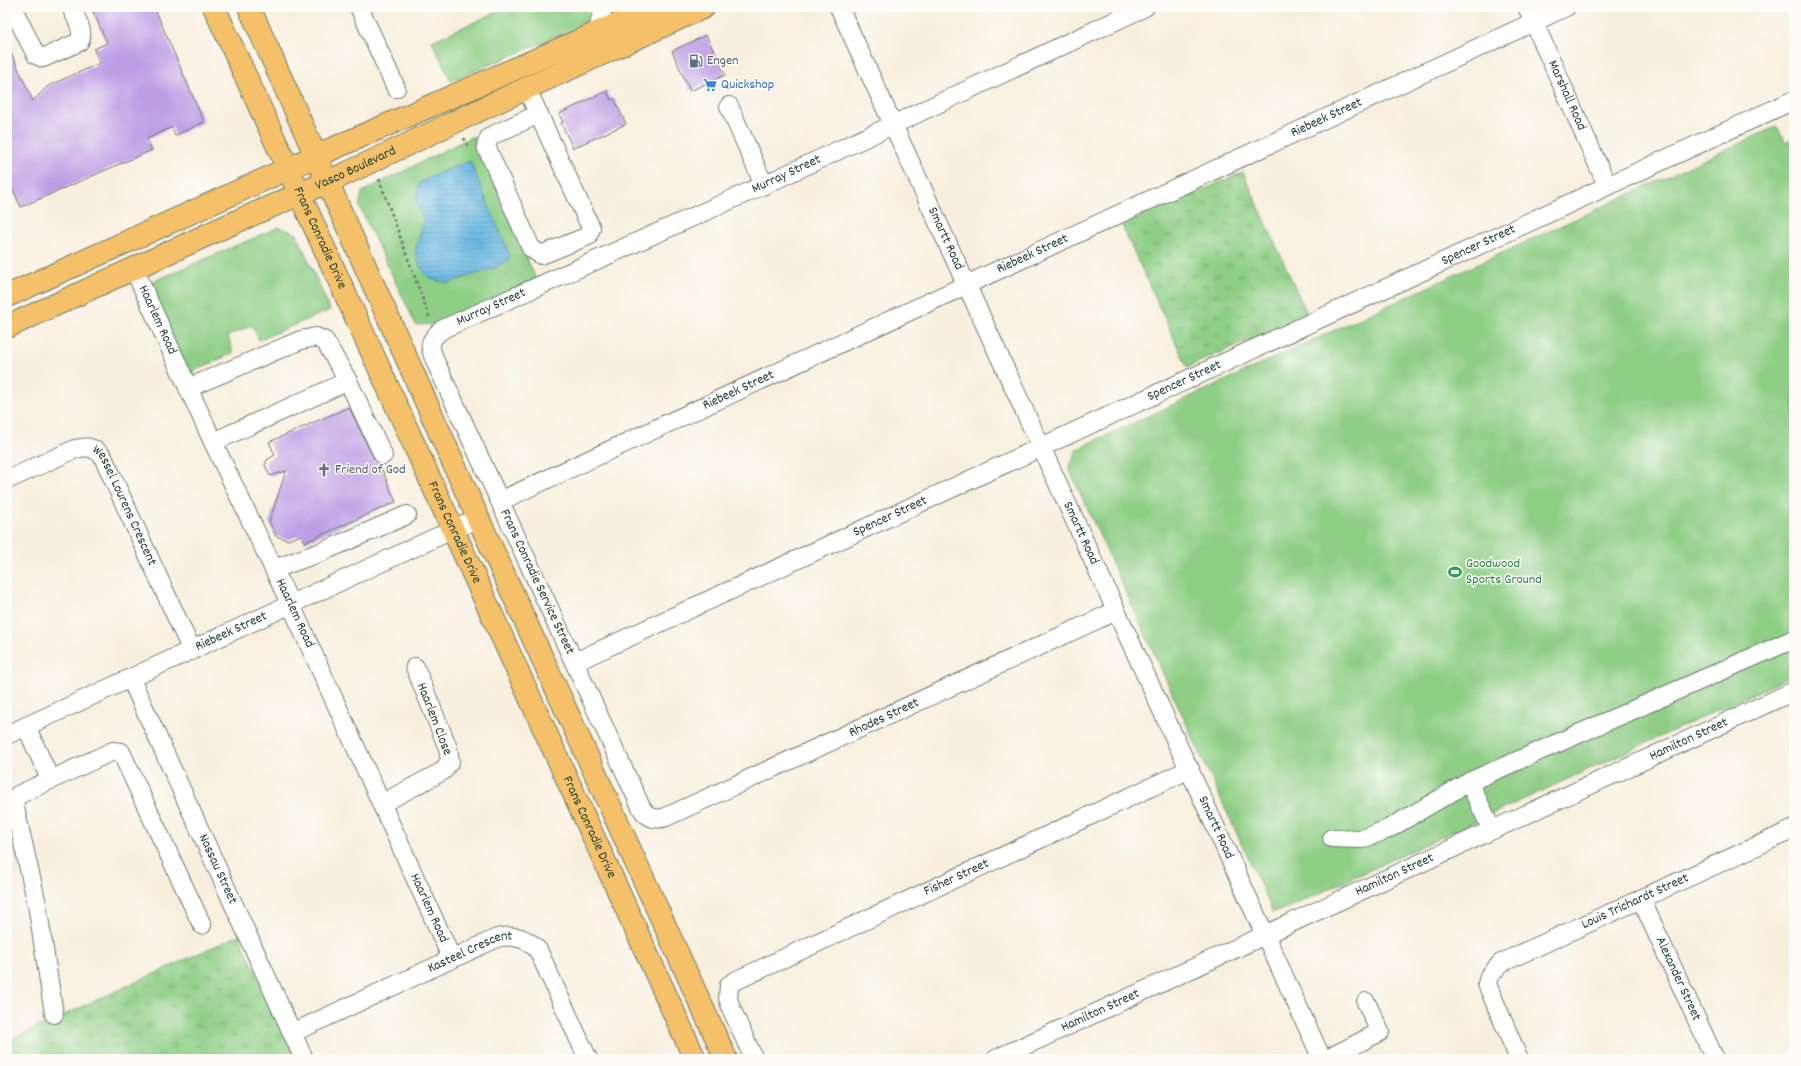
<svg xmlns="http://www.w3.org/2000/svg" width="1801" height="1066" viewBox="0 0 1801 1066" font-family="Dekko,sans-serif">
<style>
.green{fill:#8ece85;stroke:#56865c}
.park{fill:url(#park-tufts);stroke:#56865c}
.water{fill:url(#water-rules);stroke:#447a8c}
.building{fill:#bd9ee5}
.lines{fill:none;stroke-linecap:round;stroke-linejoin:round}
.minor-casing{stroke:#6b7b6f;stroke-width:20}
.major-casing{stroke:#6b7b6f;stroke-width:24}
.path{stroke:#6b7b6f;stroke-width:2.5;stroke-dasharray:3 3;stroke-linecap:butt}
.minor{stroke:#fff;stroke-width:18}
.major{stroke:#f4c16a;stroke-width:22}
.labels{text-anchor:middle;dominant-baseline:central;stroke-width:3;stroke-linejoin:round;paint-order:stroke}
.service-label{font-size:14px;fill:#4e5e75;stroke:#fdfcf7;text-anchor:start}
.shop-label{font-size:14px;fill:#366cbe;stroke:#fdfcf7;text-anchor:start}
.street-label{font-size:14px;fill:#1f3d34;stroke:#fdfcf7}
.worship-label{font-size:14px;fill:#5b616d;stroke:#fdfcf7;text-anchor:start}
.leisure-label{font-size:14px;fill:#27864d;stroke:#fdfcf7;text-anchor:start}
</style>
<defs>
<pattern id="park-tufts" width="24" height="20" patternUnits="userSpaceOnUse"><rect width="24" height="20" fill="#8ece85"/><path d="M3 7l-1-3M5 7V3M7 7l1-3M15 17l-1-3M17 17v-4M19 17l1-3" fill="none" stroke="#73a86e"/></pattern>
<pattern id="water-rules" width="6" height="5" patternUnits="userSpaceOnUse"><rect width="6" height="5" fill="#68b8e3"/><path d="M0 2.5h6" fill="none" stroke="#5597b9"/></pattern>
</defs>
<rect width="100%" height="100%" fill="#fdfcf7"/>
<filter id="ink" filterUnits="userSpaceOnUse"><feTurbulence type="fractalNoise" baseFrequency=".025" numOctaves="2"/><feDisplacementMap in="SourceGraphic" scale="8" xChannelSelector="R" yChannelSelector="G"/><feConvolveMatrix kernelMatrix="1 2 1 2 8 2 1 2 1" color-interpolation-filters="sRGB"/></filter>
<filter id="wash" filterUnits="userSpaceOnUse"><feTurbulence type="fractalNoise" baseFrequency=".012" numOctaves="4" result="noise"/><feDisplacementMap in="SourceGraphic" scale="16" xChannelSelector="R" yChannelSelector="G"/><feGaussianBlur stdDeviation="0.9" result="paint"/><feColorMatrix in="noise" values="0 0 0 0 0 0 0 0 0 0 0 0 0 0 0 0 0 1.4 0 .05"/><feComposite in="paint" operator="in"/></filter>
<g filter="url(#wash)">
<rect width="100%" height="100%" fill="#f8eedd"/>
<path class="green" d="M508,7H590L585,25L451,81L432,41Z
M1777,126L1785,142L1794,138V675L1285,909L1273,912L1069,469L1077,449Z
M473,136L536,279L438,324L416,325L359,206L362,192Z
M279,227L297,234L330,310L259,340L252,325L228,336L233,353L185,375L147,284Z"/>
<path class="park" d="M1243,172L1308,316L1187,367L1122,226Z
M239,935L296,1059H7V1041Z"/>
<path class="water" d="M470,161L511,258L495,268L448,283L430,279L420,266L415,251L424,221L416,202L419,183L441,172Z"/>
<g id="blocks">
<path class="building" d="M91,7H154L204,122L175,136L172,127L147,139L152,150L21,207L7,177V44L33,101L48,86L100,63L94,49L107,43Z
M706,35L725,75L690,91L672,51Z
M607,91L611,100L614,98L626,124L573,148L561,123L563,122L559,114Z
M349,407L374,459L380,465L396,502L305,542L301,535L288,540L276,536L269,522L286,471L270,476L265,465L267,460L275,455L269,442Z"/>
</g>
</g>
<g filter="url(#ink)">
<use href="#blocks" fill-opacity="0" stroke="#6b7b6f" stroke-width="1"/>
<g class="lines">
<g class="minor-casing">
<g id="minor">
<path d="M12,7L36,55L43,58L79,42C86,32 75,17 71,7"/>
<path d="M359,7L396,88"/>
<path id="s1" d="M839,7L1322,1059"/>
<path id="s2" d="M1527,7L1607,185"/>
<path d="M598,32L603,7"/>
<path d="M527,89L591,228L588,236L541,255L531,248L486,146L489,138L495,134L539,114"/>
<path d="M729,106L764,185"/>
<path id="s3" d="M134,269L213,442L291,605L452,959"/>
<path d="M348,381L383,455"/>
<path d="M188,388L301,340L316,337L325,341L348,381L213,442"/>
<path id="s4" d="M7,480L75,449C88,446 95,447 103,457L192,651"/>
<path id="s5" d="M500,501L1566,7"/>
<path d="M274,569L324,551L407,515"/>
<path id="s6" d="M1116,611L666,817C655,821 646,817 641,807L436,363C429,346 427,341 443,329L764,185L1145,7"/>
<path id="s7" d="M575,662L1794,100"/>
<path id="s8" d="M131,679L304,1059"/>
<path d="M26,726L50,779"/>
<path id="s9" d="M7,735L478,518"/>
<path d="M1469,782L1794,639"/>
<path d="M381,804L443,771L450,761L448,748L415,667"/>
<path d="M1332,838L1362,839L1388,829L1469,782L1492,830"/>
<path id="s10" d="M1641,899L1715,1059"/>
<path d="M54,1014L37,904L15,808V799L18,795L113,751L121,752L202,925"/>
<path id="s11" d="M292,1033L497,938C514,934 527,938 538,950L588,1059"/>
<path id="s12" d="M754,1059L731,1008L728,998L729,985L735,981L1190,769"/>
<path id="s13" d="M996,1059L1794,691"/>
<path d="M1327,1059L1380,1032L1366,1002"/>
<path id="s14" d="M1519,1059L1487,984L1489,976L1501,963L1794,829"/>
</g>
</g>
<g class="major-casing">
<g id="major">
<path id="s15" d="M214,7L695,1059"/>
<path d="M249,7L478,518L726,1059"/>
<path d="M7,296L316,156L656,7"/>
<path id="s16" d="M7,327L222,228L345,174L499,101L704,7"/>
</g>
</g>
<path class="path" d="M464,138L469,148
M379,179L430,319"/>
<use href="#minor" class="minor"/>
<use href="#major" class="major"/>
</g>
</g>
<defs>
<g id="fuel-bare" transform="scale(1.08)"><path d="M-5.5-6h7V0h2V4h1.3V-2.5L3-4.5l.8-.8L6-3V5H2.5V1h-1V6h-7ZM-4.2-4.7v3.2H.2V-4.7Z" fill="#5c6f8a" stroke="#fdfcf7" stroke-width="2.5" paint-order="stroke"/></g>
<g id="supermarket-bare" transform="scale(1.08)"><path d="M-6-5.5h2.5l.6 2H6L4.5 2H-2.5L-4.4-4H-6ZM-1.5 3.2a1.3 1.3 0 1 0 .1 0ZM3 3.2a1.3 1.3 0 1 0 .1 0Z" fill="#3f7fe0" stroke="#fdfcf7" stroke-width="2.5" paint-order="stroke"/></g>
<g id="church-bare" transform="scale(1.08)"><path d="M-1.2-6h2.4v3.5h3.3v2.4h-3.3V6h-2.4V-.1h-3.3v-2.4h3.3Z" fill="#6b7280" stroke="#fdfcf7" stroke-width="2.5" paint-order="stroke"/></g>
<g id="stadium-bare" transform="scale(1.08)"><path d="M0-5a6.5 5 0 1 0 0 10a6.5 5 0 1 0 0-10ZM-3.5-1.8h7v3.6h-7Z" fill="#2e9e5b" stroke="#fdfcf7" stroke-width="2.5" paint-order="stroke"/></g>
</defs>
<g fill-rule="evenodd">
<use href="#fuel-bare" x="696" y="61"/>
<use href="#supermarket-bare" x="710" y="85"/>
<use href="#church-bare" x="324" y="470"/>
<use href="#stadium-bare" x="1455" y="572"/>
</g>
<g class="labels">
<g class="service-label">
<text x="707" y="61">Engen</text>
</g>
<g class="shop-label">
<text x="721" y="85">Quickshop</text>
</g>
<g class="street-label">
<text stroke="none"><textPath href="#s2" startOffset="97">Marshall Road</textPath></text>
<text stroke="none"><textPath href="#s5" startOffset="911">Riebeek Street</textPath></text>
<text stroke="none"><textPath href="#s16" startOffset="383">Vasco Boulevard</textPath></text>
<text stroke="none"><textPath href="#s6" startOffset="1430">Murray Street</textPath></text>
<text stroke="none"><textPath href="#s15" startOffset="254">Frans Conradie Drive</textPath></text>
<text stroke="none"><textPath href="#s1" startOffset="255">Smartt Road</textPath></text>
<text stroke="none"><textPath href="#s7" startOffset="995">Spencer Street</textPath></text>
<text stroke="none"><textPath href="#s5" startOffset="587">Riebeek Street</textPath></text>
<text stroke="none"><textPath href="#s6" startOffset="1106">Murray Street</textPath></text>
<text stroke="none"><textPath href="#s3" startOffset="56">Haarlem Road</textPath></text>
<text stroke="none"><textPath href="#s7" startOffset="671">Spencer Street</textPath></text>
<text stroke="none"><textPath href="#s5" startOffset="263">Riebeek Street</textPath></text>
<text stroke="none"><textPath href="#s4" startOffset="159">Wessel Lourens Crescent</textPath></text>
<text stroke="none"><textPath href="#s7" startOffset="347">Spencer Street</textPath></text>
<text stroke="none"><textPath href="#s15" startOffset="578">Frans Conradie Drive</textPath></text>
<text stroke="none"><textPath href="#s1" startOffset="579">Smartt Road</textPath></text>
<text transform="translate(537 582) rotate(65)">Frans Conradie Service Street</text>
<text stroke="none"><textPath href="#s3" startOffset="380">Haarlem Road</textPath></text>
<text stroke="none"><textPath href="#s9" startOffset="247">Riebeek Street</textPath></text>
<text transform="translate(884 718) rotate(-25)">Rhodes Street</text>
<text transform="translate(434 719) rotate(69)">Haarlem Close</text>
<text stroke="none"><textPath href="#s13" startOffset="763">Hamilton Street</textPath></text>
<text stroke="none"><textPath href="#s1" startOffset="903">Smartt Road</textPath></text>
<text stroke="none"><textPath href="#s15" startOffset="902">Frans Conradie Drive</textPath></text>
<text stroke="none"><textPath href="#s8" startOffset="209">Nassau Street</textPath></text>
<text stroke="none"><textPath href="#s13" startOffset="439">Hamilton Street</textPath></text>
<text stroke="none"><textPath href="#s12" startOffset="331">Fisher Street</textPath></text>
<text stroke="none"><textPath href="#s14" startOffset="255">Louis Trichardt Street</textPath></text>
<text stroke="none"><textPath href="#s3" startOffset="704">Haarlem Road</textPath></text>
<text stroke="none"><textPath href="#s11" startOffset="196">Kasteel Crescent</textPath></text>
<text stroke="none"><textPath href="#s10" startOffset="88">Alexander Street</textPath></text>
<text stroke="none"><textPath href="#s13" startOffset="115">Hamilton Street</textPath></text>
</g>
<g class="worship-label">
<text x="335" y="470">Friend of God</text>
</g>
<g class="leisure-label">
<text x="1466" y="564">Goodwood<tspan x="1466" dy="16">Sports Ground</tspan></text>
</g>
</g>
<rect width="1801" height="1066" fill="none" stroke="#fdfcf7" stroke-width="24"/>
</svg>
